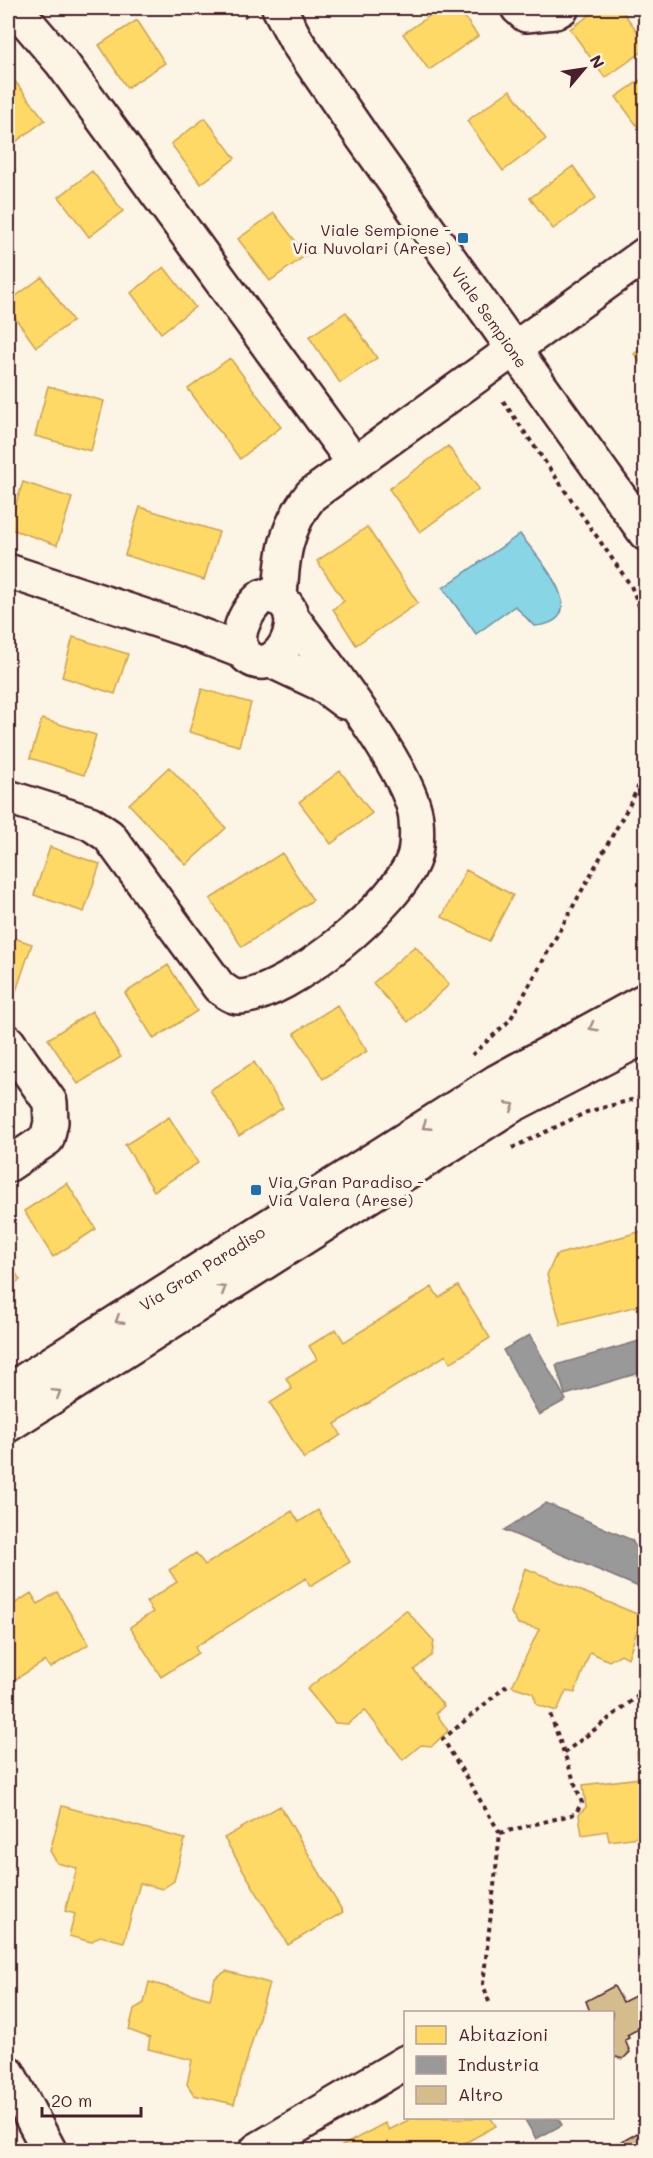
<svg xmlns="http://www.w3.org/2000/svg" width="653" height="2158" viewBox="0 0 653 2158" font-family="Mali,sans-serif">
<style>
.water{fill:#88d5e6;stroke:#6f8c9b;stroke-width:1.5}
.homes{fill:#ffd966;stroke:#c9a154;stroke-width:1.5}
.industry{fill:#999;stroke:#817478;stroke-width:1.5}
.building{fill:#d5bc8c;stroke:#4a1f2b;stroke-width:1.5}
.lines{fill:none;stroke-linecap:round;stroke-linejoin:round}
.minor-casing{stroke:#4a1f2b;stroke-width:38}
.path{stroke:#4a1f2b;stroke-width:4;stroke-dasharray:4.5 4.5;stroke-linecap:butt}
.minor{stroke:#fcf5e5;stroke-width:33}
.oneway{stroke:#a38a88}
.poi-dot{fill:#1f6fb2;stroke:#fcf5e5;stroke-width:2}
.labels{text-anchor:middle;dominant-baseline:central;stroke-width:6;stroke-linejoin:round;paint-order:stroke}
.poi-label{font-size:16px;fill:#4a1f2b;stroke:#fcf5e5;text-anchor:end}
.street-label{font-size:16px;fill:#4a1f2b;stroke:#fcf5e5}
</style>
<rect width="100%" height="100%" fill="#fcf5e5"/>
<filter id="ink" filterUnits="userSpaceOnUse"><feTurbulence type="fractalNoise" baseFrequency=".0167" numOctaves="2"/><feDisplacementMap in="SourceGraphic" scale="12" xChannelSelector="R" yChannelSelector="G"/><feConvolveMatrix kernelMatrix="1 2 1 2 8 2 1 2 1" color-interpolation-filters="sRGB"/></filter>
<g filter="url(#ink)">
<path class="water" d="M520,534C536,556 598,621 534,626L515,606L476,634L443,588Z"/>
<path class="homes" d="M441,8H458L478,36L429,70L403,34Z
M600,8H620L646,43V49L605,78L570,29Z
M137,20L165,63L127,88L99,45Z
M646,76V138L616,97Z
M14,80L45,120L10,146L8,142V85Z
M510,90L546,139L503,171L467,121Z
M205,118L235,158L201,184L171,144Z
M573,166L596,198L553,229L530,198Z
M92,171L123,211L89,237L59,197Z
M274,213L306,255L270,281L238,239Z
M164,267L195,307L161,333L131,293Z
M42,277L73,321L36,347L8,308V302Z
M346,312L377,358L340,383L309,337Z
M646,345V369L634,354Z
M230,358L281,427L240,459L188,389Z
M48,386L104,401L91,451L35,436Z
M448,446L479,489L420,532L389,489Z
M23,482L72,498L57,545L8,528Z
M140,507L219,532L204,580L125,555Z
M367,527L418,603L356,645L333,609L344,601L317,561Z
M73,637L128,654L115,694L62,677Z
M202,689L251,703L239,746L189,732Z
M42,719L96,735L84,775L30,758Z
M169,767L226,828L186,865L129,804Z
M340,771L372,813L331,844L299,802Z
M50,847L100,864L84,912L34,895Z
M282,853L313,900L242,947L210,899Z
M466,870L513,895L489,941L442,917Z
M8,936L32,944L16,991L8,988Z
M415,946L449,985L408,1022L373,983Z
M168,965L197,1011L154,1039L125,993Z
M337,1005L367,1051L323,1079L294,1033Z
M92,1011L121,1057L78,1084L48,1039Z
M254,1062L283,1108L239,1136L210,1090Z
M169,1117L198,1163L154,1191L125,1145Z
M67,1183L96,1229L53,1257L24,1211Z
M646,1230V1304L561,1325L547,1275L556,1255Z
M8,1260L20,1280L8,1287Z
M458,1286L490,1338L450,1363L446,1355L335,1424L341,1435L304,1459L270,1403L292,1389L286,1378L317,1359L309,1346L336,1329L344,1342L432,1287L439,1298Z
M318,1510L350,1562L310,1586L306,1578L195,1647L198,1653L161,1677L130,1627L153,1612L146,1602L177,1582L169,1570L196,1553L205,1565L292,1511L299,1522Z
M525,1568L642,1616L628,1658L621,1654L609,1661L590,1652L575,1693L566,1691L557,1711L537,1705L533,1693L512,1686L539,1629L518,1624L511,1613Z
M57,1592L89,1644L50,1668L45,1661L8,1684V1608L31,1593L38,1604Z
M406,1610L434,1641L432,1655L414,1670L444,1706L436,1713L448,1731L432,1746L421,1745L403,1760L365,1710L348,1724L335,1723L307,1689Z
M646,1744V1836L609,1841L607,1831L582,1835L579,1814L586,1807L583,1785L640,1778L637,1752Z
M62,1806L185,1839L174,1881L162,1889L140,1883L124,1942L100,1936L91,1942L69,1936L75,1914L65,1911L77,1868L57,1863L50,1851Z
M280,1806L343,1912L288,1945L224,1838Z
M226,1971L269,1983L234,2104L194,2095L187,2084L192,2060L148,2049L150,2038L129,2030L134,2009L144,2003L149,1982L210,1999L215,1978Z
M412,2118H491L496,2126L454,2149L456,2150H342L340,2147L385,2123L389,2130Z"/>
<path class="industry" d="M530,1335L566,1400L539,1415L503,1350Z
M646,1339V1371L565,1395L556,1365Z
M546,1503L632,1540L646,1567V1590L504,1530Z
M524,2118H558L562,2125L536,2139Z"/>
<path class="building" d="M614,1986L623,2002L639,1994L646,2004V2025L627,2035L629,2038L625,2040L630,2052L623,2059L612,2056V2012H590L586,2001Z
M646,2128V2150H622L618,2144Z"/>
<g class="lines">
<g class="minor-casing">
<path id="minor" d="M15,8L62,63L354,463
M279,8L297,42L363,138L646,534
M518,8L526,15L555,12L562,8
M8,571L187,630L244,652
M263,596C316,596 285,673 255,661C225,649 245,609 263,596Z
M280,598C282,557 285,528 311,495L646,254
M272,661L321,684L345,702
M8,797L90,823L109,836L219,987C225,991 232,997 238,997C287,997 400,902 414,857C417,847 417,830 416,820C414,775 321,657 291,616
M8,1042L50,1102L51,1122L47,1139L8,1165
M8,1391L496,1082L646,1000
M8,1425L511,1106L646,1036
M8,2073L49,2150
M257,2150L406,2062"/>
</g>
<path class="path" d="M240,8L246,17
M503,401L631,586L646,623
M472,1055L510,1020L631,802L646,770
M512,1148L587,1112L646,1096
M564,1753L646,1690
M500,1833L443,1739L510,1683
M489,2002L483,1984L500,1833L575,1814L582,1803L549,1711"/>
<use href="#minor" class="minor"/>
</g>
<defs><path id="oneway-chevron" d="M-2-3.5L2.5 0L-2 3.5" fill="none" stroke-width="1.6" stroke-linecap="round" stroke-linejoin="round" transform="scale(1.5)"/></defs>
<g class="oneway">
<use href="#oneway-chevron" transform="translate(593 1027) rotate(152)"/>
<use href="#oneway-chevron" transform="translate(511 1106) rotate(-31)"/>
<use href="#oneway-chevron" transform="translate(426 1126) rotate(147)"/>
<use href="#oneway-chevron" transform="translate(222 1289) rotate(-32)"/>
<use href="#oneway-chevron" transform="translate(119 1320) rotate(148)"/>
<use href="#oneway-chevron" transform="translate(57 1393) rotate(-32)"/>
</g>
</g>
<g class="poi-dot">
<rect x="457" y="232" width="12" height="12" rx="3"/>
<rect x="250" y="1184" width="12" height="12" rx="3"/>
</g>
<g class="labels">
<g class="poi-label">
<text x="451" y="229">Viale Sempione -<tspan x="451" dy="18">Via Nuvolari (Arese)</tspan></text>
<text x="268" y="1181" text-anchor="start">Via Gran Paradiso -<tspan x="268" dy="18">Via Valera (Arese)</tspan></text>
</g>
<g class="street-label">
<text transform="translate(490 317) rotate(55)">Viale Sempione</text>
<text transform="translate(202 1268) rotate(-32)">Via Gran Paradiso</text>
</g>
</g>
<rect width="653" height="2158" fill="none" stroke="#fcf5e5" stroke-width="30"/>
<rect x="15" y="15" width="623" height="2128" fill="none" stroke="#4a1f2b" stroke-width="2" filter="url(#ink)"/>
<rect x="404" y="2011" width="210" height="108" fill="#fcf5e5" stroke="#b59f9b" stroke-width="1.5"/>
<rect x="416" y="2026" width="30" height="18" fill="#ffd966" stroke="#b59f9b" stroke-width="1.5"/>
<text x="458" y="2041" font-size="18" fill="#4a1f2b">Abitazioni</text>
<rect x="416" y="2056" width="30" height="18" fill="#999999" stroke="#b59f9b" stroke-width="1.5"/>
<text x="458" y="2071" font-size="18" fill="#4a1f2b">Industria</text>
<rect x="416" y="2086" width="30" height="18" fill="#d5bc8c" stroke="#b59f9b" stroke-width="1.5"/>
<text x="458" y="2101" font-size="18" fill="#4a1f2b">Altro</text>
<g transform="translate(584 69) rotate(61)" stroke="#fcf5e5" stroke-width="4.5" paint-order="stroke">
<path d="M0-4.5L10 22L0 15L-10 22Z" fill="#4a1f2b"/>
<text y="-9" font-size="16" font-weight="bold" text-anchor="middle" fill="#4a1f2b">N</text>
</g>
<path d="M42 2107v9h99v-9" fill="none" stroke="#4a1f2b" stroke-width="3"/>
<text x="51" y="2107" font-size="18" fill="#4a1f2b" stroke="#fcf5e5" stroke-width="4.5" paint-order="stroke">20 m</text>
</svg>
